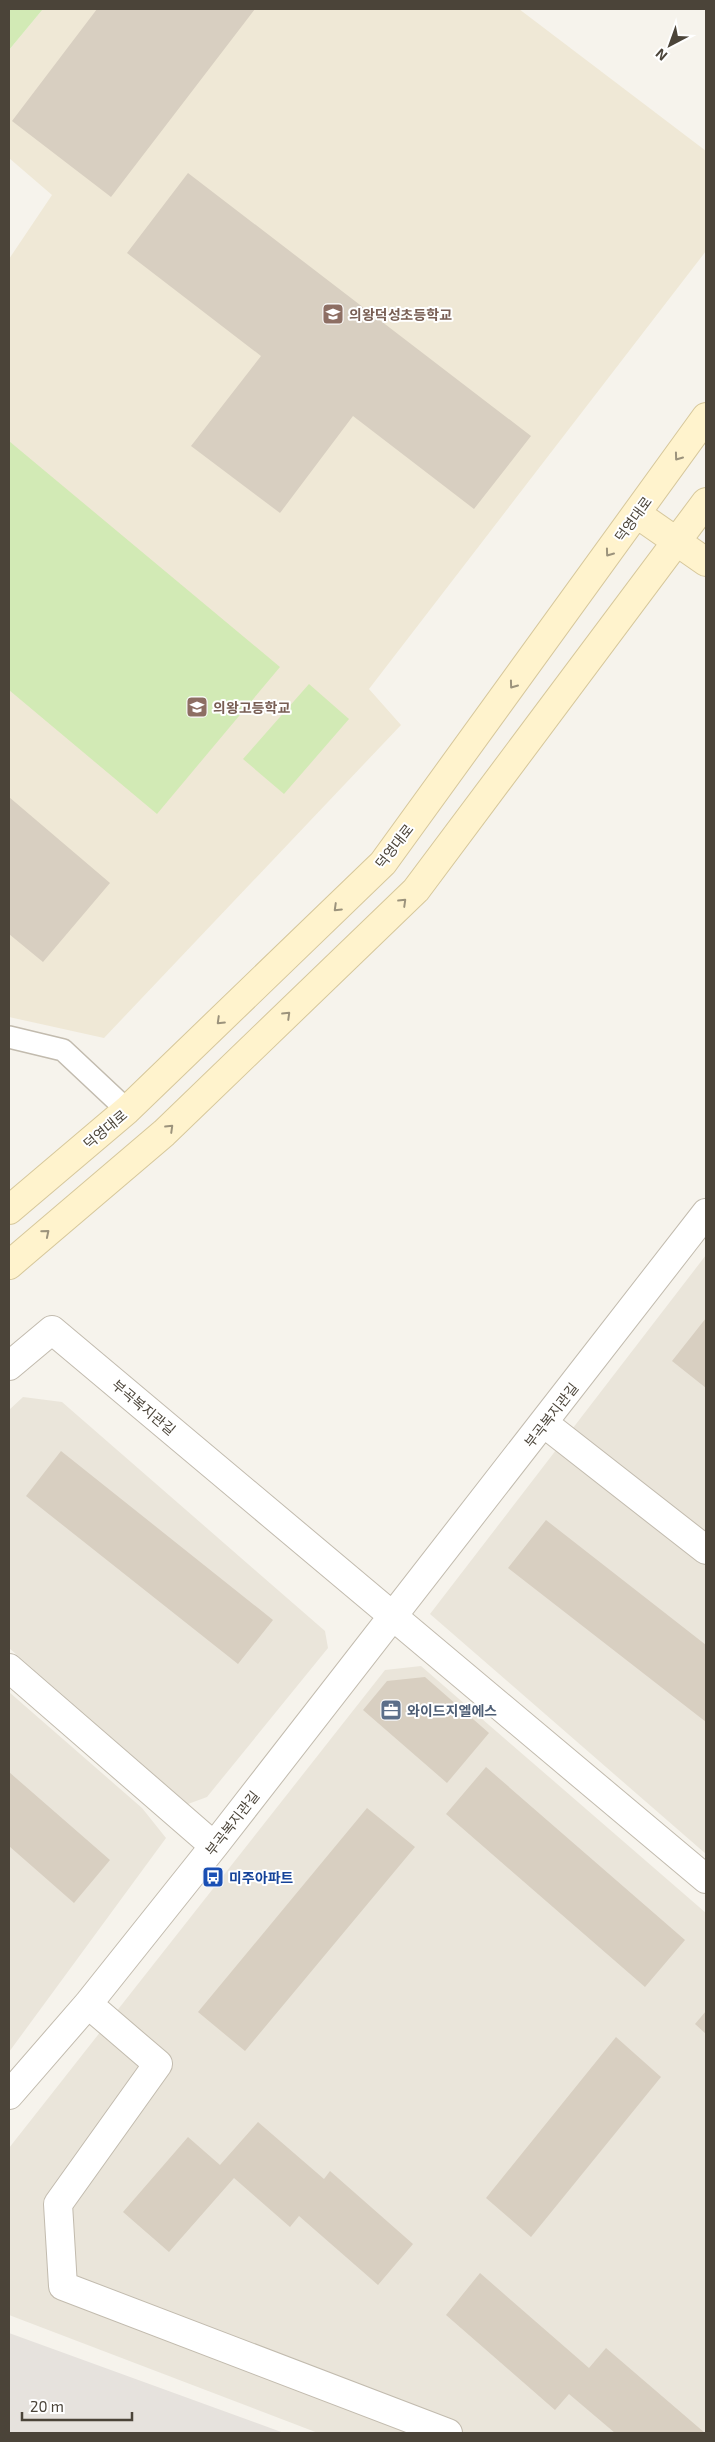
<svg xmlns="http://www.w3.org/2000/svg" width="715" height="2442" viewBox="0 0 715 2442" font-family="'Exo 2','Noto Sans KR',sans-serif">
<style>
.residential{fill:#eae5da}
.industrial{fill:#e6e2dd}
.education{fill:#efe8d6}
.green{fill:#d2eab5}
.building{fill:#d8cfc1}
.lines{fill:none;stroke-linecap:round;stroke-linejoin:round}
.lane-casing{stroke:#c2bbae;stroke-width:24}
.street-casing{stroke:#c2bbae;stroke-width:30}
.secondary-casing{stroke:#d6c79b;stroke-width:30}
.lane{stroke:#fff;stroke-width:21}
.street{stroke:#fff;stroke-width:28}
.secondary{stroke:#fff3cd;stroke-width:28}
.oneway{stroke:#9c937c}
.labels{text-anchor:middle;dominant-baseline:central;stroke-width:4;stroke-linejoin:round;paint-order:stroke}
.education-label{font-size:14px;font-weight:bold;fill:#785e54;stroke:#fff;text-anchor:start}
.street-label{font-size:14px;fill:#4b4439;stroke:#fff}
.service-label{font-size:14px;font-weight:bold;fill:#4e5e75;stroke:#fff;text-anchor:start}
.transit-label{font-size:14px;font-weight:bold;fill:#164399;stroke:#fff;text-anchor:start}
</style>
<rect width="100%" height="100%" fill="#f6f3ec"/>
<path class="residential" d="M706,1255V1854L430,1614Z
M23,1397L62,1402L325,1631L328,1648L207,1797L188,1804L9,1648V1410Z
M421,1666L706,1913V2433H318L9,2315V2148L385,1670Z
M9,1692L142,1808L166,1838L9,2052Z"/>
<path class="industrial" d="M9,2333L284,2433H9Z"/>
<path class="education" d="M43,9H519L706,151V251L369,689L401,725L104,1038L9,1017V259L52,195L9,158V50Z"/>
<path class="green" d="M9,9H43L9,50Z
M9,441L280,667L157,814L9,690Z
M309,684L349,719L284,794L243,759Z"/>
<path class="building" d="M97,9H255L111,197L12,121Z
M188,173L531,436L474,509L353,416L280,513L191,446L261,356L127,253Z
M9,797L110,883L43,962L9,934Z
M706,1318V1388L672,1361Z
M61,1451L273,1620L238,1664L26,1496Z
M546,1520L706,1645V1722L508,1568Z
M425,1677L489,1733L447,1783L363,1710L387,1681Z
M486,1767L685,1940L645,1987L446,1814Z
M9,1772L110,1860L74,1903L9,1846Z
M367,1808L415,1847L245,2051L198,2012Z
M706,2011V2034L695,2024Z
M616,2037L661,2077L531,2237L486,2198Z
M258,2122L324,2179L330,2171L413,2244L378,2285L299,2216L290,2227L234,2178L169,2252L123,2212L188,2137L220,2165Z
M480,2273L589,2368L606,2348L705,2433H615L569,2394L555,2410L446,2315Z"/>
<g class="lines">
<g class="lane-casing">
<path id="lane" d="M9,1037L63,1050L127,1110"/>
</g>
<g class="street-casing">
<path id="street" d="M9,1366L52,1330L706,1879
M545,1424L706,1550
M9,1668L214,1846
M88,2004L158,2064L58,2204L63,2286L448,2433
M9,2095L88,2004L214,1846L706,1213"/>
</g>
<g class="secondary-casing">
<path id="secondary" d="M637,514L706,562
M9,1210L127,1110L383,863L706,417
M9,1265L164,1133L416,890L706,502"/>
</g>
<use href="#lane" class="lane"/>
<use href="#street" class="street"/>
<use href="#secondary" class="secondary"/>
</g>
<defs><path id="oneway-chevron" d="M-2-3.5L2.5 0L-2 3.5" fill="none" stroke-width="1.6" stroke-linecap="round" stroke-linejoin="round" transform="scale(1.25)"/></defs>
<g class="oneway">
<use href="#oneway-chevron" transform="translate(678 457) rotate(126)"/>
<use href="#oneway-chevron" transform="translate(609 553) rotate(126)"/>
<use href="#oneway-chevron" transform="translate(513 685) rotate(126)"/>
<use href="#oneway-chevron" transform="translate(403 902) rotate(-44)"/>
<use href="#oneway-chevron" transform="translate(337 908) rotate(136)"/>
<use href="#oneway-chevron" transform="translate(287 1015) rotate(-44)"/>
<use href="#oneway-chevron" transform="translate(220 1021) rotate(136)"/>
<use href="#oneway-chevron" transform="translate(170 1128) rotate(-44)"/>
<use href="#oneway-chevron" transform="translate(46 1233) rotate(-40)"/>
</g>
<defs>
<g id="school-square" transform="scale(1.125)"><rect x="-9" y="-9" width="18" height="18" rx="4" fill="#8d6e63" stroke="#fff"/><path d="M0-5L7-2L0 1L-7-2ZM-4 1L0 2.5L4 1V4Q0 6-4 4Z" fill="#fff"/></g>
<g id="office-square" transform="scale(1.125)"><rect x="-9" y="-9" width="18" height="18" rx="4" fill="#5c6f8a" stroke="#fff"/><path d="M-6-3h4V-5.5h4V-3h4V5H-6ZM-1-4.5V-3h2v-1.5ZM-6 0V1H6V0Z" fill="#fff"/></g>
<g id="bus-square" transform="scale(1.125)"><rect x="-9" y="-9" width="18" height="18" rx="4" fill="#1a4fb4" stroke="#fff"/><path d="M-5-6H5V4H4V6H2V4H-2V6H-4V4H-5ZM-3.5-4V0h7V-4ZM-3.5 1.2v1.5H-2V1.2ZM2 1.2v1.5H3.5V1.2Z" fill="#fff"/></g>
</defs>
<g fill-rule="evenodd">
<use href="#school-square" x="333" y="314"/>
<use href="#school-square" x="197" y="707"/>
<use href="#office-square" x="391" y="1710"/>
<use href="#bus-square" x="213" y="1877"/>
</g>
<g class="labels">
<g class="education-label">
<text x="349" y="314">의왕덕성초등학교</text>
<text x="213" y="707">의왕고등학교</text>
</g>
<g class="street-label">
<text transform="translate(633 519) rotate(-54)">덕영대로</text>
<text transform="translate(394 846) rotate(-52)">덕영대로</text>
<text transform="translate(105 1129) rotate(-40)">덕영대로</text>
<text transform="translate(144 1407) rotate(40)">부곡복지관길</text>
<text transform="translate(551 1415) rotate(-52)">부곡복지관길</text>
<text transform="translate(232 1823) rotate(-52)">부곡복지관길</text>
</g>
<g class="service-label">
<text x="407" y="1710">와이드지엘에스</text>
</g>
<g class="transit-label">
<text x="229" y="1877">미주아파트</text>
</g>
</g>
<rect width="715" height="2442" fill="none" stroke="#4b4439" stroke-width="20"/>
<g transform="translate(670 45) rotate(221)" stroke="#ffffff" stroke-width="4" paint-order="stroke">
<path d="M0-4L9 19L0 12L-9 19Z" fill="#4b4439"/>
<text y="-8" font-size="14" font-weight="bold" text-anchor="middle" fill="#4b4439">N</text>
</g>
<path d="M22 2412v8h110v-8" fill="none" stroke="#4b4439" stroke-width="2.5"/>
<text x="30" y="2412" font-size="15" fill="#4b4439" stroke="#ffffff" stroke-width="4" paint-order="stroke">20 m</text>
</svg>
